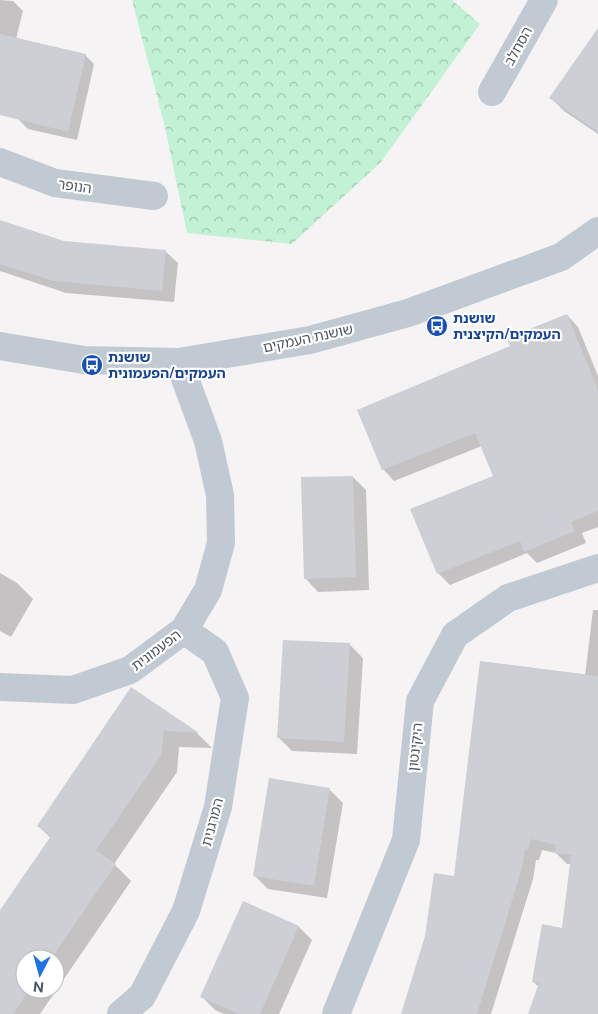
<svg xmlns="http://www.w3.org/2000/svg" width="598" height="1014" viewBox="0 0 598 1014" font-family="'Public Sans','Noto Sans Hebrew',sans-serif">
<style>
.forest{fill:url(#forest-crowns)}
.shadow{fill:#0003;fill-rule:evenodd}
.building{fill:#cdcfd5}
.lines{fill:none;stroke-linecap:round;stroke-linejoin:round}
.minor{stroke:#c1cad2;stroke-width:28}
.labels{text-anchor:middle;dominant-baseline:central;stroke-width:4.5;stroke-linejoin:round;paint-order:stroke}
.street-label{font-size:14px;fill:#4a5661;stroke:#fff}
.transit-label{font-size:14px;font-weight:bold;fill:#164399;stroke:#fff;text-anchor:start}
</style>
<defs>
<pattern id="forest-crowns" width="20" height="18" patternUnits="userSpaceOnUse" patternTransform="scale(1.25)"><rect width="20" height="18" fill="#c3f1d5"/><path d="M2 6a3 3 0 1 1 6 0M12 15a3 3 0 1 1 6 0" fill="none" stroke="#a0c6b0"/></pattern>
</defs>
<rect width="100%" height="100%" fill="#f5f3f3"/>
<path class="forest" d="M132,0H452L480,24L381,162L292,244L187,233L165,127Z"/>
<path class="shadow" d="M0,0L13,1L23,11L16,39L85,55L94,64L77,140L28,129L18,119L0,73Z
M598,30V134L564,111L551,98Z
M0,221L63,242L165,251L178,263L174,302L66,293L0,271Z
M567,315L578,327L598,376V527L582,533L586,543L537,563L527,553L450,585L438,573L495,477L482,446L394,481L383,469L512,347Z
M353,477L366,490L369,590L318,592L305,578Z
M0,573L17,583L33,599L11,637L0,631Z
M593,610H598V1014H529L539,987L533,982L563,929L571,864H567L556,853L542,850L539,860H536L533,879L491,1014H403L455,877L585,676Z
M349,644L363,658L357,754L292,751L278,737Z
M132,689L198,734L212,748L179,747L177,772L114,864L131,881L40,1014H0V913L51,838L38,826ZM25,959H55V989H25Z
M329,789L343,803L327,898L268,889L254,875Z
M244,903L299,927L312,940L279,1014H224L215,1010L202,997Z"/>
<path class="building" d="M598,28V132L549,98Z
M0,34L86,54L68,132L0,115Z
M0,220L64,241L166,250L162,291L54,281L0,264Z
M567,314L598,390V511L571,522L575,531L524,552L520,541L437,574L410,509L493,476L475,433L382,470L357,410L510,346L507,338Z
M353,476L356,577L304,579L301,477Z
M283,640L350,643L344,742L277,738Z
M480,661L598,676V1014H528L539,983L532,982L542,924L562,928L571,855L554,853L556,845L531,839L528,850L525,849L522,868L477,1014H401L425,936L434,873L454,876Z
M131,687L199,733L164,731L161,756L96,850L116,864L51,959H25V989H30L13,1014H0V910L51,836L37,826Z
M269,778L330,788L314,886L253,876Z
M243,901L299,926L260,1014H239L200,997Z"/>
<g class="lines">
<path class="minor" d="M492,92L544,0
M0,162L55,183L154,196
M0,346L84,360L179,362L310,340L408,313L561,257L598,231
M0,687L73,690L130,670L184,630L208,590L221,543L220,495L208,441L179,362
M121,1014L142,996L186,911L218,807L235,698L215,652L184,630
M336,1014L406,840L420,701L455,635L508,598L598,568"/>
</g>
<defs>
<g id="bus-disc" transform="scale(1.125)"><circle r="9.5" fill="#1a4fb4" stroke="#fff"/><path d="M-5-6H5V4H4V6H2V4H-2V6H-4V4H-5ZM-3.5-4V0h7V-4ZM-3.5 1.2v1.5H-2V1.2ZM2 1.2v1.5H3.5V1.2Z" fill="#fff"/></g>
</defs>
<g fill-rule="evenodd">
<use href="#bus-disc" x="437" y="326"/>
<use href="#bus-disc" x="92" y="365"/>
</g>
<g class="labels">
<g class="street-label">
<text transform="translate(518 46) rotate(-61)">הסחלב</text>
<text transform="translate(75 186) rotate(8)">הנופר</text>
<text transform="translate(308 338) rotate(-12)">שושנת העמקים</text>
<text transform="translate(156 650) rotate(-37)">הפעמונית</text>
<text transform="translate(415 747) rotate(-84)">היקינטון</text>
<text transform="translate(212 822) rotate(-75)">המרגנית</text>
</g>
<g class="transit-label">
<text x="453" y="318">שושנת<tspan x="453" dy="16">העמקים/הקיצנית</tspan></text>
<text x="108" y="357">שושנת<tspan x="108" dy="16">העמקים/הפעמונית</tspan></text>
</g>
</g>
<g transform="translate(40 974) rotate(186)"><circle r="24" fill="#ffffff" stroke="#b7bbc0"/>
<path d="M0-4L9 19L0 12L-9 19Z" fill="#1a73e8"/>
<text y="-8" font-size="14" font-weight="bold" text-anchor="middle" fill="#4a5661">N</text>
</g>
</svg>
